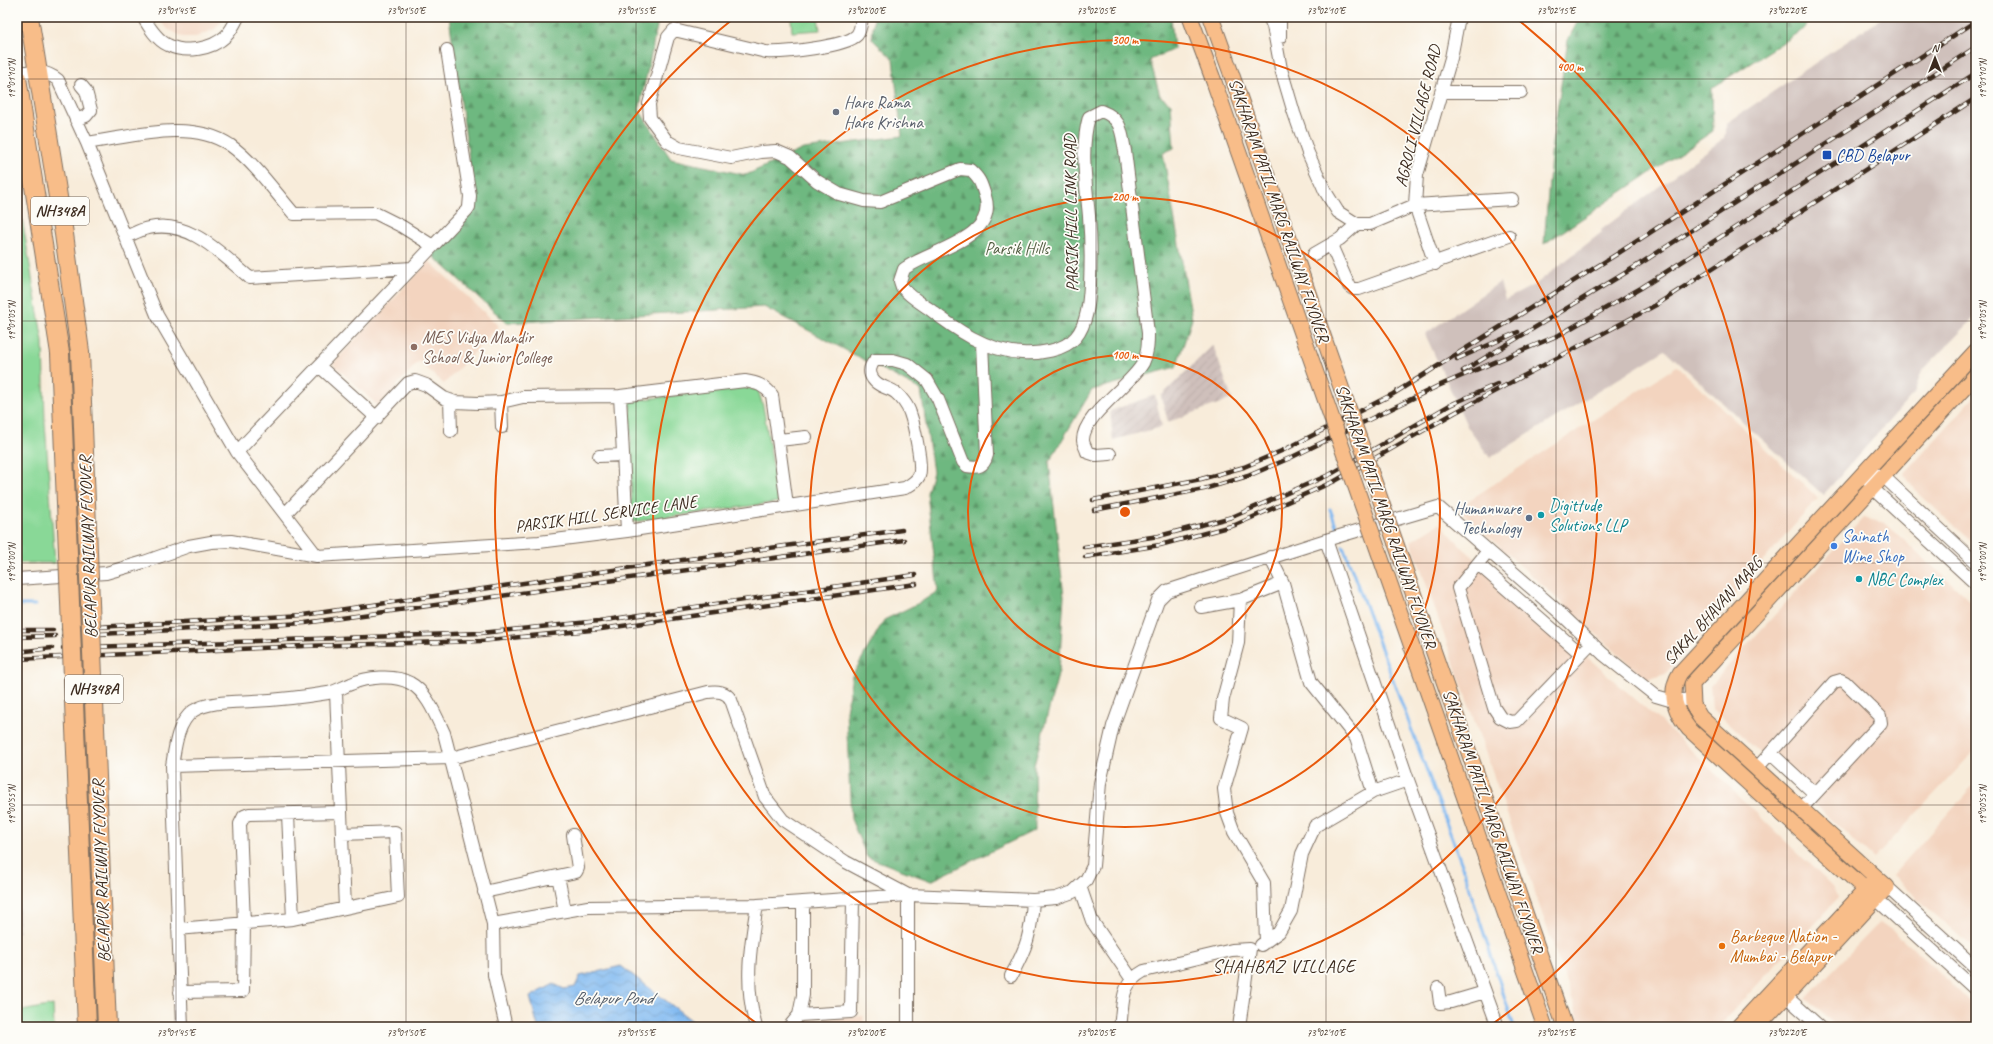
<svg xmlns="http://www.w3.org/2000/svg" width="1993" height="1044" viewBox="0 0 1993 1044" font-family="Caveat,sans-serif">
<style>
.built{fill:#f3d4bf}
.industrial{fill:url(#industrial-furrows)}
.railway{fill:#cfc0bb}
.green{fill:#89d897;stroke:#62815a}
.forest{fill:url(#forest-firs);stroke:#54714f}
.wetland{fill:url(#wetland-marsh);stroke:#62815a}
.water{fill:url(#water-waves);stroke:#5e7288}
.lines{fill:none;stroke-linecap:round;stroke-linejoin:round}
.stream{stroke:#80b9f1;stroke-width:3}
.minor-casing{stroke:#7d6e60;stroke-width:14}
.major-casing{stroke:#7d6e60;stroke-width:17}
.highway-casing{stroke:#7d6e60;stroke-width:20}
.minor{stroke:#fff;stroke-width:12}
.major{stroke:#f8bd89;stroke-width:15}
.highway{stroke:#f8bd89;stroke-width:18}
.rail-casing{stroke:#3b2a1e;stroke-width:4.5}
.rail{stroke:#fdfcf7;stroke-width:3;stroke-dasharray:9;stroke-linecap:butt}
.major-bridge-casing{stroke:#7d6e60;stroke-width:17;stroke-linecap:butt}
.highway-bridge-casing{stroke:#7d6e60;stroke-width:20;stroke-linecap:butt}
.major-bridge{stroke:#f8bd89;stroke-width:15}
.highway-bridge{stroke:#f8bd89;stroke-width:18}
.ticks{fill:none;stroke:#3b2a1e;stroke-width:1;stroke-opacity:0.45}
.ring{fill:none;stroke:#e8590c;stroke-width:2}
.worship-dot{fill:#6b7280;stroke:#fdfcf7;stroke-width:1.5}
.transit-dot{fill:#1a4fb4;stroke:#fdfcf7;stroke-width:1.5}
.education-dot{fill:#8d6e63;stroke:#fdfcf7;stroke-width:1.5}
.culture-dot{fill:#0f9aa8;stroke:#fdfcf7;stroke-width:1.5}
.service-dot{fill:#5c6f8a;stroke:#fdfcf7;stroke-width:1.5}
.shop-dot{fill:#3f7fe0;stroke:#fdfcf7;stroke-width:1.5}
.food-dot{fill:#e8710a;stroke:#fdfcf7;stroke-width:1.5}
.labels{text-anchor:middle;dominant-baseline:central;stroke-width:3.5;stroke-linejoin:round;paint-order:stroke}
.shield{fill:#fdfcf7;stroke:#75695f;stroke-width:1}
.shield-label{font-size:16px;font-weight:bold;fill:#3b2a1e}
.worship-label{font-size:17px;fill:#5b616d;stroke:#fdfcf7;text-anchor:start}
.street-label{font-size:17px;fill:#3b2a1e;stroke:#fdfcf7}
.transit-label{font-size:17px;fill:#164399;stroke:#fdfcf7;text-anchor:start}
.park-label{font-size:17px;fill:#525e42;stroke:#fdfcf7}
.education-label{font-size:17px;fill:#785e54;stroke:#fdfcf7;text-anchor:start}
.culture-label{font-size:17px;fill:#0d838f;stroke:#fdfcf7;text-anchor:start}
.service-label{font-size:17px;fill:#4e5e75;stroke:#fdfcf7;text-anchor:end}
.shop-label{font-size:17px;fill:#366cbe;stroke:#fdfcf7;text-anchor:start}
.food-label{font-size:17px;fill:#c56008;stroke:#fdfcf7;text-anchor:start}
.neighbourhood-label{font-size:18px;letter-spacing:1px;fill:#3b2a1e;stroke:#fdfcf7}
.water-label{font-size:18px;font-style:italic;fill:#535c68;stroke:#fdfcf7}
.centre{fill:#e8590c;stroke:#fdfcf7;stroke-width:2}
.ring-label{font-size:12px;text-anchor:middle;font-weight:bold;fill:#e8590c;stroke:#fdfcf7;stroke-width:3.5;stroke-linejoin:round;paint-order:stroke}
.neatline{fill:none;stroke:#3b2a1e;stroke-width:1.5}
.ticks-label{font-size:10px;text-anchor:middle;fill:#3b2a1e}
</style>
<defs>
<pattern id="industrial-furrows" width="10" height="10" patternUnits="userSpaceOnUse"><rect width="10" height="10" fill="#cfc0bb"/><path d="M-1 1l2-2M0 10L10 0M9 11l2-2" fill="none" stroke="#b3a5a0"/></pattern>
<pattern id="forest-firs" width="22" height="20" patternUnits="userSpaceOnUse"><rect width="22" height="20" fill="#6eb880"/><path d="M5 1l3.5 6h-7zM16 11l3.5 6h-7z" fill="#5c9668"/></pattern>
<pattern id="wetland-marsh" width="20" height="14" patternUnits="userSpaceOnUse"><rect width="20" height="14" fill="#89d897"/><path d="M1 5h8M5 5V1M11 12h8M15 12V8" fill="none" stroke="#77ba82"/></pattern>
<pattern id="water-waves" width="16" height="10" patternUnits="userSpaceOnUse"><rect width="16" height="10" fill="#80b9f1"/><path d="M0 5q4-4 8 0t8 0" fill="none" stroke="#6a97c3"/></pattern>
</defs>
<rect width="100%" height="100%" fill="#fdfcf7"/>
<filter id="ink" filterUnits="userSpaceOnUse"><feTurbulence type="fractalNoise" baseFrequency=".025" numOctaves="2"/><feDisplacementMap in="SourceGraphic" scale="8" xChannelSelector="R" yChannelSelector="G"/><feConvolveMatrix kernelMatrix="1 2 1 2 8 2 1 2 1" color-interpolation-filters="sRGB"/></filter>
<filter id="wash" filterUnits="userSpaceOnUse"><feTurbulence type="fractalNoise" baseFrequency=".012" numOctaves="4" result="noise"/><feDisplacementMap in="SourceGraphic" scale="16" xChannelSelector="R" yChannelSelector="G"/><feGaussianBlur stdDeviation="0.9" result="paint"/><feColorMatrix in="noise" values="0 0 0 0 0 0 0 0 0 0 0 0 0 0 0 0 0 1.4 0 .05"/><feComposite in="paint" operator="in"/></filter>
<g filter="url(#wash)">
<rect width="100%" height="100%" fill="#f8ecda"/>
<path class="built" d="M156,17H225L215,29L196,37H183L169,30Z
M429,261L499,326L444,384L419,361L378,406L333,364Z
M1677,366L1818,498L1665,674L1647,680L1457,508Z
M1976,395V546L1914,489L1904,474Z
M1863,518L1885,523L1976,606V749L1874,859L1712,708L1710,686Z
M1440,523L1463,548L1668,728L1832,886L1838,898L1718,1027H1582L1411,541Z
M1976,782V951L1892,876Z
M1880,922L1897,934L1936,969L1976,1008V1027H1837L1806,998Z
M863,1016L864,1027H798L803,1021Z"/>
<path class="industrial" d="M1213,345L1232,399L1168,422L1161,396Z
M1155,395L1162,427L1113,440L1110,411Z
M17,900H19V932H17Z"/>
<path class="railway" d="M1883,17H1976V316L1922,371L1914,393L1823,495L1665,350L1490,458L1468,428L1425,334L1500,282L1505,300L1536,284L1602,232L1601,230L1724,138L1727,123Z"/>
<path class="green" d="M791,17H818L820,30L792,32Z
M17,189L43,342L45,423L55,563H17Z
M741,387L758,390L763,406L779,502L632,522L630,401Z
M53,1005L54,1027H17V1012Z"/>
<path class="forest" d="M449,17H659L639,110L671,159L746,175L803,149L902,136L893,59L872,39L874,17H1171L1174,49L1150,60L1160,96L1171,104L1174,148L1163,153L1192,319L1176,367L1092,390L1049,462L1064,597L1059,671L1034,765L1035,830L931,881L867,857L851,819L846,711L852,676L884,620L921,602L938,591L927,493L933,472L921,390L764,307L507,323L424,248L476,209Z
M1580,17H1810L1805,28L1712,88L1713,131L1544,244L1552,143L1568,40Z"/>
<path class="wetland" d="M494,17H517V28Z"/>
<path class="water" d="M621,966L700,1027H538L530,997L554,984L564,989L575,987L580,976Z"/>
<g class="lines">
<path class="stream" d="M1330,509L1337,528
M1343,546L1462,865L1514,1027
M17,605H35"/>
</g>
</g>
<g filter="url(#ink)">
<g class="lines">
<g class="minor-casing">
<path id="minor" d="M143,17C149,27 157,40 168,45C186,54 212,49 226,36C231,31 235,23 238,17
M862,17C861,23 861,30 857,35C846,47 782,53 766,52L674,30L668,37L649,104L650,118L667,141L679,148L731,158L761,152L776,151L790,157L817,181L839,194L864,201L880,202L960,169L970,170C980,179 981,183 985,196C999,239 929,250 904,269L900,281L902,287C909,296 919,302 928,308C955,329 986,351 1022,353C1039,354 1064,351 1076,337C1087,324 1089,302 1090,285C1091,262 1091,239 1089,216C1086,183 1080,149 1089,117L1101,111C1122,119 1121,130 1125,151L1148,333C1148,343 1148,353 1143,363C1131,385 1083,415 1083,440C1083,444 1086,448 1087,452L1096,455L1110,454
M1269,17L1273,26L1281,69L1294,113L1308,153L1325,191L1338,212L1357,224
M1280,17V37
M17,73C33,71 44,69 58,80L87,143L157,315L237,452L317,556
M1441,92H1521
M76,120L86,116L91,110L86,91L81,85
M87,143C131,137 190,118 230,145C255,163 274,191 294,214L375,213L401,226L433,246L237,452
M126,237C133,234 141,229 149,228C190,219 222,255 250,278L412,268
M1331,245L1349,286L1353,289H1359L1509,236
M433,246L467,210L469,207L470,196L447,50
M1314,254L1340,239L1357,224H1370L1415,205L1417,175L1451,58L1459,17
M1435,264L1415,205L1512,199
M319,366L377,418
M620,396L627,531
M450,400L451,431
M501,402L502,427
M779,440L806,437
M599,456L622,455
M1866,472L1872,488L1976,584
M1875,474L1883,476L1976,563
M285,514L408,383L415,381L426,385L444,398L455,402L478,403L501,402L523,397L620,396L745,381C757,383 764,385 772,395L787,505
M1326,540L1408,780L1498,1027
M1488,551L1458,588L1494,708L1500,717L1510,722L1517,721L1592,643
M1270,557L1283,583L1311,682L1356,738L1373,792
M1478,564L1581,654
M17,579L106,573L144,562L189,546L211,542L231,541L317,556L539,542L627,531L905,488C910,485 916,482 919,476C923,466 914,424 910,413C908,406 901,397 896,393C889,387 879,388 873,379C868,372 870,366 875,360H893L907,364L927,380L938,399L963,462L967,466C978,468 984,467 987,455L982,343
M1201,607L1240,600
M336,692L345,908
M1771,753L1815,794
M172,766L451,758L708,692C717,691 726,691 731,700L765,797L783,820L846,862L908,895
M1757,768L1834,682L1841,680L1845,682L1880,716L1881,723L1801,809
M288,815L293,919
M558,876L565,911
M1080,886L1092,921L1131,978
M1887,887L1976,968
M484,892L576,872L578,868L573,835
M908,895V1027
M1876,899L1976,990
M493,924L588,907L757,905L908,895L1033,900L1056,898L1073,892L1086,880L1093,866L1100,783L1113,726L1158,600L1167,591L1326,540L1438,507L1559,612L1603,654L1656,696L1673,701L1692,699
M178,929L293,919L398,897L395,832L342,834
M1266,942L1264,883L1234,832L1227,813L1224,789L1242,728L1221,718L1223,699L1238,643L1240,600L1283,583
M1261,945L1279,932L1291,911L1302,854L1315,826L1373,792L1408,780
M1011,976C1027,947 1031,934 1033,900
M1438,988L1440,1003L1451,1002L1485,992
M1779,990L1820,1027
M180,992L243,991L244,923L240,824L244,816L249,814L341,812
M799,1015L851,1012L853,899
M182,1027L172,766C175,748 177,723 193,711C208,701 236,702 253,701C278,700 303,697 328,693C337,691 343,687 351,684C366,677 395,674 410,683C427,692 436,716 444,733L493,924L494,975L506,1027
M756,1027C744,984 750,948 757,905
M789,1027L799,1015L803,995V902
M1120,1027C1124,1001 1119,985 1144,971L1232,950L1250,949L1239,1027"/>
</g>
<g class="major-casing">
<path id="major" d="M1190,17L1213,79
M1211,17L1231,73
M1507,861L1565,1027
M1489,867L1545,1027
M1876,899L1689,729C1675,712 1668,693 1680,673L1976,351
M1738,1027L1872,883
M1757,1027L1887,887L1700,717L1693,705L1692,684L1976,375"/>
</g>
<g class="highway-casing">
<path id="highway" d="M29,17L64,234L80,352
M17,78L60,353"/>
</g>
<use href="#minor" class="minor"/>
<use href="#major" class="major"/>
<use href="#highway" class="highway"/>
<g class="rail-casing">
<path id="rail" d="M1457,359L1518,332
M1463,371L1635,267L1976,47
M1093,500L1201,479L1244,467L1286,449L1393,394L1617,254L1976,21
M1094,510L1204,489L1248,476L1290,458L1438,386L1559,335L1641,288L1976,73
M1084,547L1159,536L1232,517L1331,474L1450,405L1497,384
M1085,557L1160,545L1235,525L1335,481L1454,413L1656,305L1976,98
M63,629L304,615L682,560L902,530
M17,630H53
M63,636L305,623L904,540
M17,637L55,636
M63,648L481,633L599,621L915,575
M17,652L52,648
M17,659L304,646L481,641L601,629L916,584"/>
</g>
<use href="#rail" class="rail"/>
<g class="major-bridge-casing">
<path id="major-bridge" d="M1231,73L1507,861
M1213,79L1489,867"/>
</g>
<g class="highway-bridge-casing">
<path id="highway-bridge" d="M80,352L107,1027
M60,353L87,1027"/>
</g>
<use href="#major-bridge" class="major-bridge"/>
<use href="#highway-bridge" class="highway-bridge"/>
</g>
</g>
<path class="ticks" d="M176,17V1027M406,17V1027M636,17V1027M866,17V1027M1096,17V1027M1326,17V1027M1556,17V1027M1787,17V1027M17,79H1976M17,321H1976M17,563H1976M17,805H1976"/>
<g class="ring">
<circle cx="1125" cy="512" r="157"/>
<circle cx="1125" cy="512" r="315"/>
<circle cx="1125" cy="512" r="472"/>
<path d="M759 1025A630 630 0 0 1 733 19M1517 19A630 630 0 0 1 1491 1025"/>
</g>
<circle class="worship-dot" cx="836" cy="112" r="4"/>
<rect class="transit-dot" x="1822" y="150" width="10" height="10" rx="2"/>
<circle class="education-dot" cx="414" cy="347" r="4"/>
<g class="culture-dot">
<circle cx="1541" cy="515" r="4"/>
<circle cx="1859" cy="579" r="4"/>
</g>
<circle class="service-dot" cx="1529" cy="518" r="4"/>
<circle class="shop-dot" cx="1834" cy="546" r="4"/>
<circle class="food-dot" cx="1722" cy="946" r="4"/>
<g class="labels">
<g class="shield">
<rect x="31" y="197" width="58" height="28" rx="3"/>
<rect x="65" y="675" width="58" height="28" rx="3"/>
</g>
<g class="shield-label">
<text x="60" y="211">NH348A</text>
<text x="94" y="689">NH348A</text>
</g>
<g class="worship-label">
<text x="844" y="102">Hare Rama<tspan x="844" dy="20">Hare Krishna</tspan></text>
</g>
<g class="street-label">
<text transform="translate(1418 116) rotate(-76)">AGROLI VILLAGE ROAD</text>
<text transform="translate(1279 210) rotate(71)">SAKHARAM PATIL MARG RAILWAY FLYOVER</text>
<text transform="translate(1071 213) rotate(-91)">PARSIK HILL LINK ROAD</text>
<text transform="translate(606 514) rotate(-8)">PARSIK HILL SERVICE LANE</text>
<text transform="translate(1386 516) rotate(71)">SAKHARAM PATIL MARG RAILWAY FLYOVER</text>
<text transform="translate(88 547) rotate(-92)">BELAPUR RAILWAY FLYOVER</text>
<text transform="translate(1713 611) rotate(-48)">SAKAL BHAVAN MARG</text>
<text transform="translate(1493 821) rotate(71)">SAKHARAM PATIL MARG RAILWAY FLYOVER</text>
<text transform="translate(101 871) rotate(-92)">BELAPUR RAILWAY FLYOVER</text>
</g>
<g class="transit-label">
<text x="1836" y="155">CBD Belapur</text>
</g>
<g class="park-label">
<text x="1017" y="248">Parsik Hills</text>
</g>
<g class="education-label">
<text x="422" y="337">MES Vidya Mandir<tspan x="422" dy="20">School &amp; Junior College</tspan></text>
</g>
<g class="culture-label">
<text x="1549" y="505">Digittude<tspan x="1549" dy="20">Solutions LLP</tspan></text>
<text x="1867" y="579">NBC Complex</text>
</g>
<g class="service-label">
<text x="1521" y="508">Humanware<tspan x="1521" dy="20">Technology</tspan></text>
</g>
<g class="shop-label">
<text x="1842" y="536">Sainath<tspan x="1842" dy="20">Wine Shop</tspan></text>
</g>
<g class="food-label">
<text x="1730" y="936">Barbeque Nation -<tspan x="1730" dy="20">Mumbai - Belapur</tspan></text>
</g>
<g class="neighbourhood-label">
<text x="1284" y="966">SHAHBAZ VILLAGE</text>
</g>
<g class="water-label">
<text x="613" y="998">Belapur Pond</text>
</g>
</g>
<circle cx="1125" cy="512" r="6" class="centre"/>
<g class="ring-label">
<text x="1125" y="44">300 m</text>
<text x="1570" y="71">400 m</text>
<text x="1125" y="201">200 m</text>
<text x="1125" y="359">100 m</text>
</g>
<rect width="1993" height="1044" fill="none" stroke="#fdfcf7" stroke-width="44"/>
<g transform="translate(1935 58)" stroke="#fdfcf7" stroke-width="3" paint-order="stroke">
<path d="M0-3L7 15L0 10L-7 15Z" fill="#3b2a1e"/>
<text y="-6" font-size="11" font-weight="bold" text-anchor="middle" fill="#3b2a1e">N</text>
</g>
<rect x="22" y="22" width="1949" height="1000" class="neatline"/>
<g class="ticks-label">
<text x="176" y="14">73°01'45"E</text>
<text x="406" y="14">73°01'50"E</text>
<text x="636" y="14">73°01'55"E</text>
<text x="866" y="14">73°02'00"E</text>
<text x="1096" y="14">73°02'05"E</text>
<text x="1326" y="14">73°02'10"E</text>
<text x="1556" y="14">73°02'15"E</text>
<text x="1787" y="14">73°02'20"E</text>
<text transform="translate(11 79) rotate(-90)" y="4">19°01'10"N</text>
<text transform="translate(1982 79) rotate(-90)" y="4">19°01'10"N</text>
<text transform="translate(11 321) rotate(-90)" y="4">19°01'05"N</text>
<text transform="translate(1982 321) rotate(-90)" y="4">19°01'05"N</text>
<text transform="translate(11 563) rotate(-90)" y="4">19°01'00"N</text>
<text transform="translate(1982 563) rotate(-90)" y="4">19°01'00"N</text>
<text transform="translate(11 805) rotate(-90)" y="4">19°00'55"N</text>
<text transform="translate(1982 805) rotate(-90)" y="4">19°00'55"N</text>
<text x="176" y="1036">73°01'45"E</text>
<text x="406" y="1036">73°01'50"E</text>
<text x="636" y="1036">73°01'55"E</text>
<text x="866" y="1036">73°02'00"E</text>
<text x="1096" y="1036">73°02'05"E</text>
<text x="1326" y="1036">73°02'10"E</text>
<text x="1556" y="1036">73°02'15"E</text>
<text x="1787" y="1036">73°02'20"E</text>
</g>
</svg>
